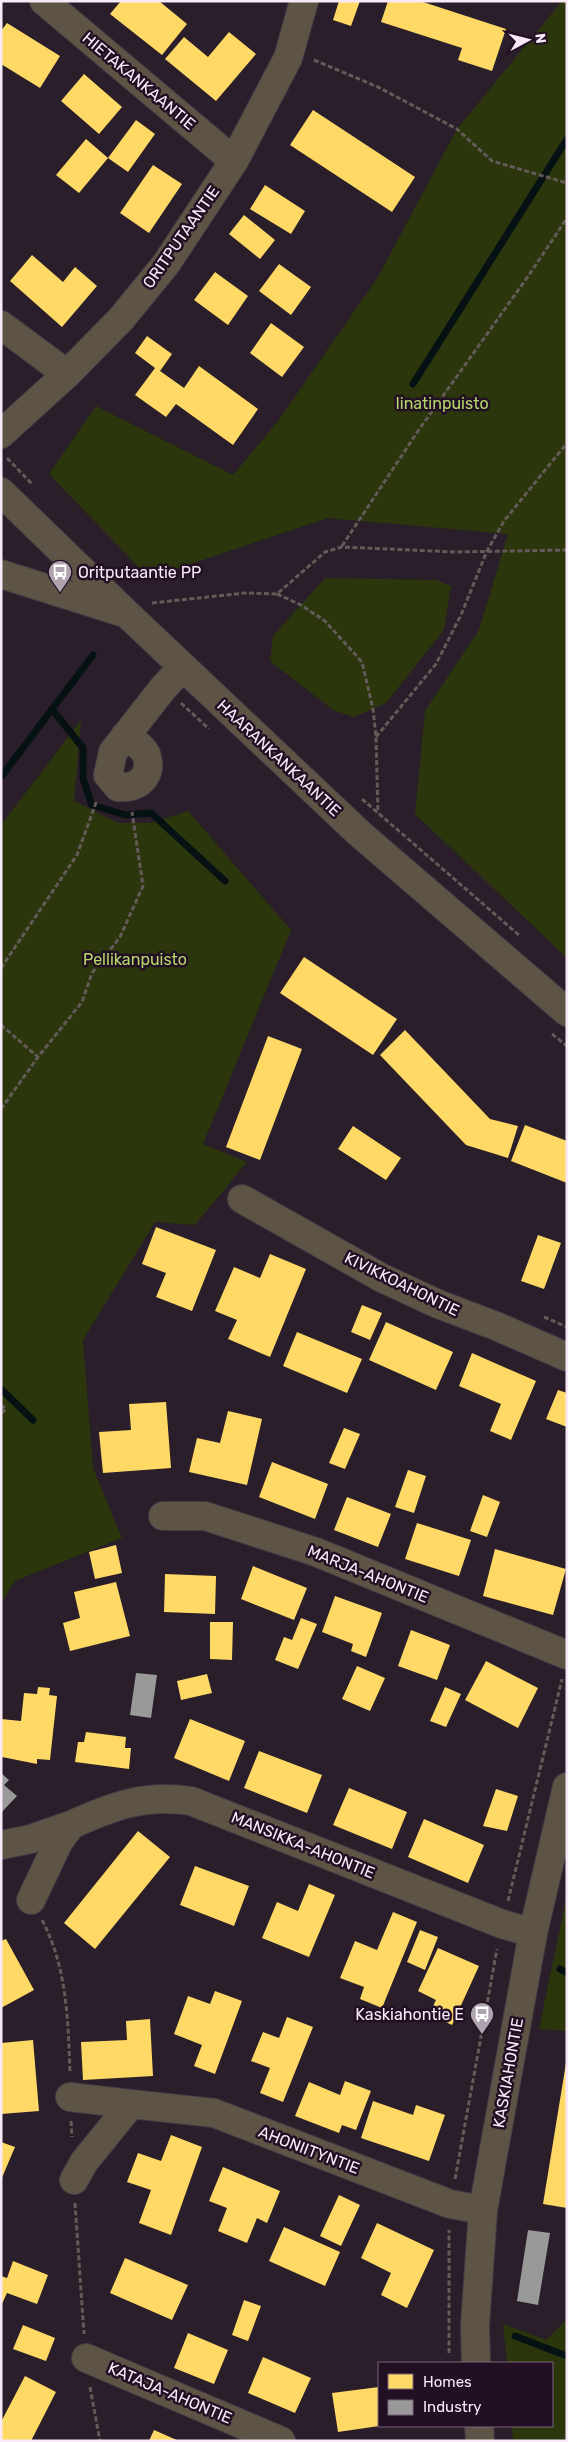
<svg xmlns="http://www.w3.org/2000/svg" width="568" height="2442" viewBox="0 0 568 2442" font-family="Rubik,sans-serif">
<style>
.green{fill:#2c360c}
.homes{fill:#ffd966}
.industry{fill:#999}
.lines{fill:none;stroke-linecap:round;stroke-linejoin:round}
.stream{stroke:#061114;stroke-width:7}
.minor-casing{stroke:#453b45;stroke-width:30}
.path{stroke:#645b58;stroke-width:3;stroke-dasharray:5 2.5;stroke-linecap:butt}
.minor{stroke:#5d5446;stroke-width:28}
.labels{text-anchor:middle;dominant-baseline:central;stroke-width:5;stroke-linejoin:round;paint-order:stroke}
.street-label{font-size:16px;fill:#f8eaf8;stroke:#230f24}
.park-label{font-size:16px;fill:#b4d86b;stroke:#230f24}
.poi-label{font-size:16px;fill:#f8eaf8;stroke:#230f24;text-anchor:start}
</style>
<rect width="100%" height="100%" fill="#291e29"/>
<path class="green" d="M562,1H567V958L415,814L425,711L479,630L508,534L328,518L149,578L49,474L96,406L233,475L278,421L378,277L457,129Z
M325,578L436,580L451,586L444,630L386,703L354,717L333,710L270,661L273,636Z
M81,720L74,801L118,823H151L188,811L291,930L203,1144L247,1162L195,1225L155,1222L83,1340L93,1468L122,1538L15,1581L1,1603V825Z
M567,1894V2031L539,2029Z
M567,2319V2441H513L512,2426H552V2363H507L503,2324L546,2340Z"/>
<path class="homes" d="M121,1H159L187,24L162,55L110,14Z
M339,1H360L351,26L333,20Z
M388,1H420L506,29L492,71L458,60L462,48L381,22Z
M7,23L60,56L40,88L1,64V31Z
M229,32L256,54L216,101L165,59L184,37L208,57Z
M84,74L122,107L99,134L61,101Z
M313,110L415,177L392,212L290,145Z
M136,120L155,134L128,172L108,158Z
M86,139L108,158L79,193L56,175Z
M153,165L182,184L149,233L120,213Z
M265,185L305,211L291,234L250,209Z
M244,215L275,240L260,259L229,234Z
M32,255L63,282L75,267L97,286L62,327L10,281Z
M279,264L311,287L291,315L259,291Z
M215,272L248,296L228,325L194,300Z
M271,323L304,347L282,377L250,353Z
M147,336L172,354L160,371L184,388L199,366L258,409L233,445L176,404L166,417L135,395L155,368L135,353Z
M304,957L397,1019L373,1055L280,993Z
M405,1030L490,1119L518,1126L508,1158L466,1145L380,1055Z
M268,1036L302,1049L260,1160L226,1147Z
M525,1125L567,1141V1183L511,1161Z
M353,1126L401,1158L386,1180L338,1149Z
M156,1227L216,1250L192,1311L156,1297L166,1273L142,1264Z
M538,1235L561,1243L544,1289L521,1281Z
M270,1254L306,1269L270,1357L228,1339L237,1320L215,1311L234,1267L260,1278Z
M362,1305L382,1313L370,1340L351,1332Z
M386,1322L453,1352L436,1390L369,1360Z
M297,1332L362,1359L347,1393L283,1366Z
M472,1353L536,1381L511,1440L490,1431L501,1404L459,1386Z
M558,1390L567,1393V1427L546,1419Z
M166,1402L171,1468L103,1473L99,1432L131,1430L129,1404Z
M228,1411L262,1419L247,1485L189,1472L197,1438L220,1443Z
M344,1428L360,1434L345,1469L329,1463Z
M272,1462L328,1484L315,1519L259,1497Z
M408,1470L426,1476L414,1513L395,1507Z
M483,1495L500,1502L487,1537L470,1531Z
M347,1497L391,1514L378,1547L334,1530Z
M417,1523L471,1540L459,1576L405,1559Z
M116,1545L122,1573L95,1579L89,1552Z
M495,1549L566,1569L553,1615L483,1596Z
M253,1566L307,1588L294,1620L241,1599Z
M165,1574L216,1576L215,1614L164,1612Z
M116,1582L130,1636L70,1651L63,1623L80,1618L74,1592Z
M335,1596L382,1613L366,1657L351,1651L353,1644L322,1632Z
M301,1618L317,1624L298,1669L275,1660L284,1637L292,1640Z
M210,1622H233L232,1660L210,1659Z
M411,1630L450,1645L437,1680L398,1666Z
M486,1661L538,1688L518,1728L465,1700Z
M357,1666L385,1678L370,1711L342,1699Z
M207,1674L212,1693L181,1700L177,1681Z
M38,1687L50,1688L49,1695L57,1696L50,1760L37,1759V1764L2,1757L1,1719L21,1721L24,1693L37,1694Z
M445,1687L461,1694L446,1727L430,1721Z
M190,1719L245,1741L229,1781L174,1758Z
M86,1732L126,1737L125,1748H131L129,1769L75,1762L78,1742H84Z
M259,1751L322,1775L307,1813L244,1788Z
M349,1788L407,1812L392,1849L333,1825Z
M496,1789L518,1796L507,1831L483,1826Z
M424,1819L484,1845L468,1883L408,1857Z
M138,1831L170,1857L95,1949L64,1923Z
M195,1866L249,1886L234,1926L180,1905Z
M309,1884L335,1895L309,1957L262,1938L277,1902L298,1911Z
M393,1912L417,1922L382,2008L360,1999L364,1987L340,1978L355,1941L377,1950Z
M420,1930L438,1937L425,1970L407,1962Z
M6,1939L34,1990L1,2008V1941Z
M438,1948L479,1966L452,2025L429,2014L436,2000L418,1991Z
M215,1991L242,2001L215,2074L194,2066L202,2045L174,2034L188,1996L210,2004Z
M287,2017L313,2027L283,2102L260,2093L270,2068L251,2061L263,2032L279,2038Z
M150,2019L153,2076L83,2080L81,2042L127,2040L126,2021Z
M33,2040L39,2111L1,2114V2043Z
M566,2063H567V2208L543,2204Z
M345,2081L371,2091L356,2130L342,2125L339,2133L295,2116L309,2082L340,2095Z
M373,2101L413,2115L416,2105L445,2115L429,2161L361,2138Z
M171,2135L202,2147L171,2235L139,2223L151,2190L127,2182L138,2153L161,2161Z
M1,2142L15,2147L1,2180Z
M223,2167L280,2191L267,2223L257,2218L247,2243L218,2231L227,2208L209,2201Z
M339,2195L360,2205L341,2246L320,2236Z
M377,2223L434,2250L407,2308L381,2295L391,2273L361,2258Z
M284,2227L340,2252L325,2286L269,2261Z
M125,2258L188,2285L172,2320L110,2293Z
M13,2261L48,2275L37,2304L7,2293L1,2306V2276L7,2278Z
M244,2300L261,2306L248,2341L232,2335Z
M23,2325L55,2338L46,2361L13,2349Z
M188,2333L228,2350L214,2384L174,2368Z
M263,2357L311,2378L295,2413L248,2393Z
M25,2376L56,2392L31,2441H1V2422Z
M379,2387V2426L338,2432L332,2393Z
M154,2430L179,2441H149Z"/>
<path class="industry" d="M136,1673L157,1675L151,1718L130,1715Z
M1,1773L9,1780L4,1785L17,1796L1,1813Z
M528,2230L550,2233L538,2305L517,2301Z"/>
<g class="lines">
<path class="stream" d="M413,384L567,139
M52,709L83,748V779L92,805L125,815L151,813L225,881
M1,777L93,655
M1,1389L33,1420
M560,1969L567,1973
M515,2336L567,2356"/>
<g class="minor-casing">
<path id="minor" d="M44,1L234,161
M1,325L67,374
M1,434L67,374L121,319L166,264L234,161L288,58L304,1
M1,492L126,613L360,834L567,1012
M1,574L121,612
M125,736C132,740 142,746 146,754C154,776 138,789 118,787L108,775L113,752L164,687L183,667
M242,1199L382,1278L438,1304L496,1326L567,1357
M163,1516H205L316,1552L567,1655
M71,1825C113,1806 144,1794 191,1801L502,1924L533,1933
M1,1845L31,1839L71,1825L59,1841L31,1900
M70,2097L131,2104L84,2162L74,2180
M131,2104L214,2113L450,2204L483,2210
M86,2358L281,2441
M476,2363L475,2326L483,2210L533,1933L567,1787
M479,2426L480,2441"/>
</g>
<path class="path" d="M314,60L378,87L457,129L492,161L567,183
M7,458L32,484
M342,546L418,431L529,275L567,218
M277,594L301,605L325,621L362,662L373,709L376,737L378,813
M152,603L245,593L277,594L325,552L342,547L455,552L567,550
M181,703L209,729
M376,737L436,664L461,615L487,551L504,521L567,443
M362,799L520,936
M1,968L77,855L97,800
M1,1025L38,1057
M552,1034L567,1046
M1,1109L38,1057L82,1002L92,973L120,937L143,886L132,812
M544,1317L567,1327
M1,1405L6,1409L1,1414
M508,1901L562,1679
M42,1920C67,1967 68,2020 70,2072
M71,2121L72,2137
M455,2179L497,1949
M75,2203L84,2334
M449,2353V2230
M90,2387L100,2441"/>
<use href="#minor" class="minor"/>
</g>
<defs>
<g id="bus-pin" transform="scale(1.25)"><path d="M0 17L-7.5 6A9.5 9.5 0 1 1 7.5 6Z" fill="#b0a3b0" stroke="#230f24"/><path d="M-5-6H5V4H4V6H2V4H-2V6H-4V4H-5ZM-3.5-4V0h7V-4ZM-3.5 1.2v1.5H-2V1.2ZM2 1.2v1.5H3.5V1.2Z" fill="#fff"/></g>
</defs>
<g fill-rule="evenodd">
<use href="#bus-pin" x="60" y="572"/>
<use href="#bus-pin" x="482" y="2014"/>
</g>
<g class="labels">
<g class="street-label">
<text transform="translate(139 81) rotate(40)">HIETAKANKAANTIE</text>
<text transform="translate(181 237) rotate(-55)">ORITPUTAANTIE</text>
<text transform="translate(279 758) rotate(43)">HAARANKANKAANTIE</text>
<text transform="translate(402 1284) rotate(26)">KIVIKKOAHONTIE</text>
<text transform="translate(368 1574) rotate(22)">MARJA-AHONTIE</text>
<text transform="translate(303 1845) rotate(22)">MANSIKKA-AHONTIE</text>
<text transform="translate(508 2073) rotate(-80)">KASKIAHONTIE</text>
<text transform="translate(309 2150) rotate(21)">AHONIITYNTIE</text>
<text transform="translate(170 2393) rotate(23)">KATAJA-AHONTIE</text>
</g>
<g class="park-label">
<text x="442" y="403">Iinatinpuisto</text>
<text x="135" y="959">Pellikanpuisto</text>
</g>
<g class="poi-label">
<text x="78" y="572">Oritputaantie PP</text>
<text x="464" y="2014" text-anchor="end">Kaskiahontie E</text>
</g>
</g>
<rect width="568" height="2442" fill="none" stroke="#f8eaf8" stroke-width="5"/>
<rect x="378" y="2362" width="175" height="65" fill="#230f24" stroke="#786779"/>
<rect x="388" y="2374" width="25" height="15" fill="#ffd966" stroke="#786779"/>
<text x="423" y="2387" font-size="15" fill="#f8eaf8">Homes</text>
<rect x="388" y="2400" width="25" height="15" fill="#999999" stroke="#786779"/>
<text x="423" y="2412" font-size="15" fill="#f8eaf8">Industry</text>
<g transform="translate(528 40) rotate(83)" stroke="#230f24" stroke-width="4" paint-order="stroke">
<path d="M0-4L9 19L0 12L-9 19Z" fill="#f8eaf8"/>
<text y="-8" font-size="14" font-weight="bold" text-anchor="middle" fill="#f8eaf8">N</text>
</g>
</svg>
